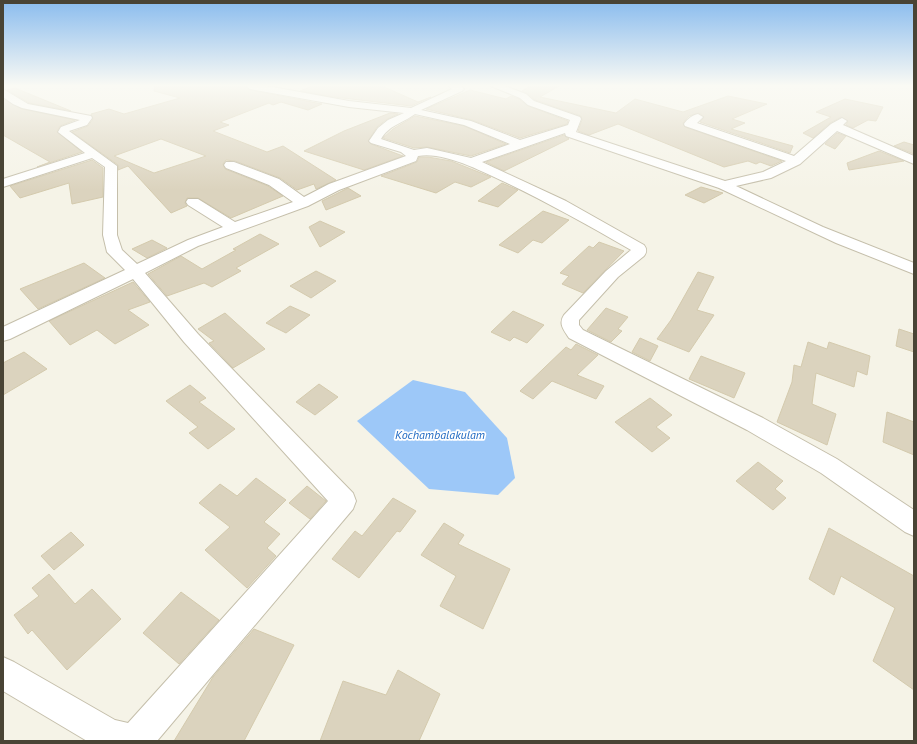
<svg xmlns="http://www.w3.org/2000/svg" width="917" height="744" viewBox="0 0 917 744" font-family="'PT Sans',sans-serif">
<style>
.water{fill:#9dc8f8}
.building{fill:#dbd3be;stroke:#d4caad;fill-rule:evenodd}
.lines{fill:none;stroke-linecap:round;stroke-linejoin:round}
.street-casing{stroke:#c5bfab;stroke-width:2}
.street{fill:#fff;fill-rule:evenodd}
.labels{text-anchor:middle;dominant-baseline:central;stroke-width:3.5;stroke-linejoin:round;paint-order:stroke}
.water-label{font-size:12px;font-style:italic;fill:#216ac2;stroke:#fff}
</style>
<rect width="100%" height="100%" fill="#f5f3e7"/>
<path class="water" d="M413,380L465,392L507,438L515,478L498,495L429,489L357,421Z"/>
<path class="building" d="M155,86H245L250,90L322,104L308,110L281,102L273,105L269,103L220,122L229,125L213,131L267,152L283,146L336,180L316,189L314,184L297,190L280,178L235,161L226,160L223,164L225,169L268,186L283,196L231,218L198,198H187L185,203L187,206L171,213L128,166L118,170V165L72,132L88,126L93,119L91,114L109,109L124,114L180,98L154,91ZM161,139L206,156L154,173L114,156Z
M313,86H382L418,102L431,97L411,106L334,97L300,91Z
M530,86H559L540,97L616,113L635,99L683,112L728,96L767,104L732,119L745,123L731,129L793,146L790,153L700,122L704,117L699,113L689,116L683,123L685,127L782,161L771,166L760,162L756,164L748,161L724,167L618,124L589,135L578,131L582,120L581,116L535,100L527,93L522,91Z
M15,88L71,111L29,103L7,90Z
M470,90L506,99L511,96L519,99L528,106L568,121L567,124L520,138L472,120L426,109Z
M3,99L22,109L75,120L60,126L57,132L82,152L37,167L50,162L3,135Z
M845,99L883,107L876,121L868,120L853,128L846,125L848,121L841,117L830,123L813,138L803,133L831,117L816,112Z
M390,113L398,114L387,119L377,127L368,141L371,144L403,156L364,170L304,151L344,131Z
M415,116L464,126L506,144L471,156L427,147L414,148L383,138L393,129Z
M837,133L846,136L835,149L825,144Z
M564,135L569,139L504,171L486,162Z
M904,142L914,145V154L894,146Z
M879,151L904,161L849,170L847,163Z
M419,157H428L451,161L491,177L471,187L455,182L436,193L381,176L417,162Z
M92,160L103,168V197L72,204L69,183L20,198L10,186Z
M502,183L518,190L498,207L478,201Z
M701,187L723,193L704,203L685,195Z
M348,188L361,196L326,210L322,201Z
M543,211L569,220L542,243L533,240L518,253L499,245Z
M320,221L345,232L320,247L309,227Z
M260,234L279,244L236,268L241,271L212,287L204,283L167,296L148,274L181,256L202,269L236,250L233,249Z
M152,240L167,248L147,258L132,249Z
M599,242L624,251L583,293L562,284L569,276L560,273L589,246L593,248Z
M84,263L105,278L38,309L20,289Z
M316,271L336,281L311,298L290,286Z
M698,272L714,277L697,310L714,315L689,352L657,339L671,320Z
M133,282L150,302L128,310L149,325L115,344L97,330L70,345L49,321Z
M290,306L310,315L286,333L266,323Z
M606,308L628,317L618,329L622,331L611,342L587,330Z
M513,311L544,325L527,343L514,337L510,341L491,332Z
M225,313L265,349L233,368L209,343L214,341L198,329Z
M899,329L914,334V352L896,346Z
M640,338L658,346L650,361L632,352Z
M808,342L827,349L829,342L870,356L867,375L857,371L854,387L816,373L812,404L836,414L827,445L777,422L792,382L794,365L801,367Z
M576,344L598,355L577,375L604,386L596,399L552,381L533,399L520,391L566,347L571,350Z
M24,352L47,369L3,395V363Z
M701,356L745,373L734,398L689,379Z
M319,384L338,397L315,415L296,402Z
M190,385L206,398L199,402L235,429L208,449L189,433L198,427L166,401Z
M650,398L672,415L656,427L670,438L652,452L615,422Z
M887,412L914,422V455L883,442Z
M758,462L783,481L775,489L786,498L773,510L736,481Z
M256,478L286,500L264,522L280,534L267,548L276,556L247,588L205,550L230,527L199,503L220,484L237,496Z
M307,486L326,501L310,519L289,503Z
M393,498L416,511L400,532L397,531L359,578L332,559L355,531L362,536Z
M444,523L464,535L458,544L510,569L483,629L440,606L456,576L421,555Z
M829,528L914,576V690L873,661L895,608L841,576L834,595L809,579Z
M71,532L84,545L54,570L41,556Z
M49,574L75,604L92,589L121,619L67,670L32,630L28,634L14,615L39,596L32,588Z
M181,592L219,620L179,664L143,633Z
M254,629L294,645L244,741H174L213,677Z
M398,670L440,694L419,741H320L343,681L386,695Z"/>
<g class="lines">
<g class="street-casing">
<path id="street" d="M246,86H267L349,101L411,108L452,89L449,86H461L464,89L462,91L421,110L471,121L520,140L568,125L570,120L528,105L520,98L491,86H505L526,94L534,101L580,117L581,119L576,132L725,181L763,172L786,161L685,126L684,124C687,119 693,115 698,114L703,117L697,123L794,156L831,124L842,118L847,121L843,125L914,156V164L837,131L800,164L771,178L736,186L823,227L914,263V274L836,243L719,188L566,136L565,133L482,162L566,201L644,245C647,249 647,252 644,256L618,277L579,320V325L583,330L763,418L837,459L914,510V536L905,532L821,473L747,430L569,338C564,330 558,324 564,315L606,271L631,250C590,226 550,204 507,183C483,172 444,151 418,156L416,161L339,190L308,206L198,246L145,273L198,334L353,493L356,501L353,509L157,741H87L3,691V657L14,662L115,720L128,723L328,501L184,342L133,279L10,339L3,341V327L125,270L107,252L103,235L105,167L92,158L3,187V179L85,153L58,132L61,127L80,120L22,108L13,104L3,97V89L28,104L91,116L92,118L87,125L69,131L117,166V235L122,250L137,264L188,240L223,227L188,205L186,202L188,199H198L235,222L293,202L269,185L226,168L224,165L226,162H234L279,179L304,197L329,184L406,156L401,152L371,143L369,141L378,128L388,120L404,113L349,107L250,89ZM415,114L464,125L510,144L471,158L427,148L414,150L381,139C389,125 403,123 415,114Z"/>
</g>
<use href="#street" class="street"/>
</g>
<linearGradient id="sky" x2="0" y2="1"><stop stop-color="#8abcee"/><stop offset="0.45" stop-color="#fafaf4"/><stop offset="1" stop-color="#fafaf4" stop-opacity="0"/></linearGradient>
<rect width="917" height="190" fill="url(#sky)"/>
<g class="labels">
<g class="water-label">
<text x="440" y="434">Kochambalakulam</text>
</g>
</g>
<rect width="917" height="744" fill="none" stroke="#494435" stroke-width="8"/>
</svg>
